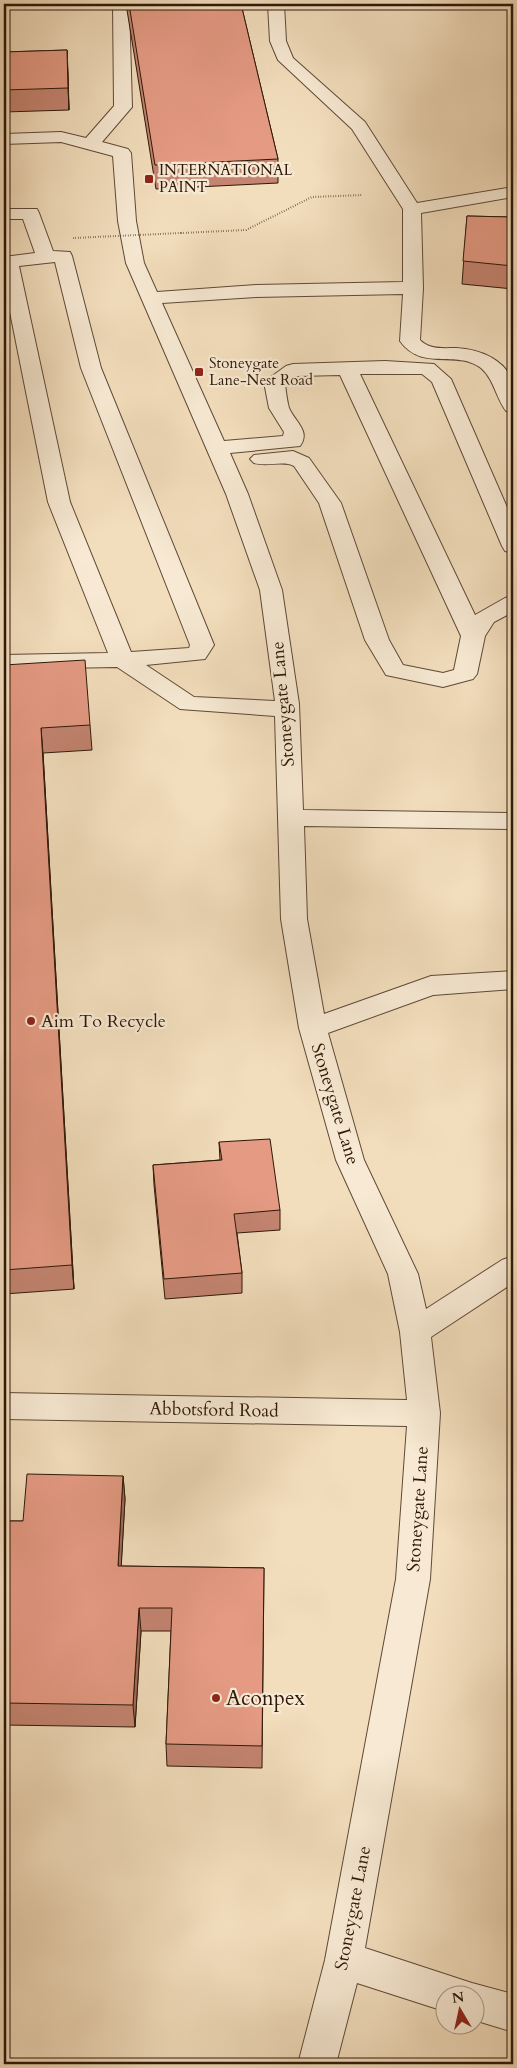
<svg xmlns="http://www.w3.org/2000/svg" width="517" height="2068" viewBox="0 0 517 2068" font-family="Cardo,serif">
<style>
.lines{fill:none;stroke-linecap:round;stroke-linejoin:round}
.minor-casing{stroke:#5f4936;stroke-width:2}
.path{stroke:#2e1809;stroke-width:2;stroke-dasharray:0.5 2;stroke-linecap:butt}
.minor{fill:#f7e9d3;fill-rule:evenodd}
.path-bridge{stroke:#2e1809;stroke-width:2;stroke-dasharray:0.5 2;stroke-linecap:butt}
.wall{fill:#c48471;stroke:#2e1809}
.shaded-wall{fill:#a06c5c;stroke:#2e1809}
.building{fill:#e49a83;stroke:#2e1809}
.poi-dot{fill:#8f2418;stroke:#f7e9d3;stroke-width:2}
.labels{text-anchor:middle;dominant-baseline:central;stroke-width:4.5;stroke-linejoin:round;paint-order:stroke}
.far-poi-label{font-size:15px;fill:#2e1809;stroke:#f7e9d3;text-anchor:start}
.street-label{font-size:18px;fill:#2e1809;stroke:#f7e9d3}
.poi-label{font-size:18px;fill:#2e1809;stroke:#f7e9d3;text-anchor:start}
.near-poi-label{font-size:21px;fill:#2e1809;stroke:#f7e9d3;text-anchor:start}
</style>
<rect width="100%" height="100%" fill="#f2ddbc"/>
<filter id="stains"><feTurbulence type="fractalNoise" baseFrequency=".004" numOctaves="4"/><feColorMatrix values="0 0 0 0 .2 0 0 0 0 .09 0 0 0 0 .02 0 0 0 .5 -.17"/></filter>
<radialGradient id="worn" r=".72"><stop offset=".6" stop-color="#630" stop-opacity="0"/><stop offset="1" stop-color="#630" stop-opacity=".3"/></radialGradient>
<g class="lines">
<g class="minor-casing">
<path id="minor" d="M113,4H129L132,107L102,142L128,149L131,153L136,221L144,263L157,292L256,285L403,282V209L352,129L278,60L270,41L268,4H284L286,41L293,58L365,122L417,203L513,187V197L421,213L423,288L420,340C430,350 443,348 456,348C479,349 509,360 513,386C515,395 513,404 513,413L506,411C496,398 494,379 481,368C456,349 422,372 400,341L403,294L256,297L162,303L224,441L283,436L284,432L269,408L264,382L286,366L293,364L385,361L434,364L451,379L513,521V553L505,551L502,546L432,382L422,374H360L475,615L505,598L513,596V612L494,622L485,636L477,674L473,679L443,687L386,675L365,640L319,503L294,466C283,460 267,467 254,463L250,459L254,455L293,451L309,458L341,503L389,640L403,665L443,673L454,670L461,636L340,375L298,376L285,384C286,392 287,401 289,408C295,422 311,431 300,446L230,453L248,494L282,590L299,704L303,810L513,813V829L304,826L307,919L324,1014L431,976L513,971V989L433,995L328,1033L364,1160L418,1274L426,1309L502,1260L513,1256V1283L431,1337L440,1413L430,1579L365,1948L472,1983L513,1994V2032L474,2020V1996H444V2011L357,1983L336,2064H298L325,1960L396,1579L407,1426L4,1419V1393L407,1400L400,1332L388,1274L336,1160L299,1028L281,919L275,716L180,709L117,667L4,669V655L108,653L48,502L4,282V257L35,253L23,219H4V209H37L39,213L53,251L70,252L72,256L101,368L214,645L205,659L146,665L194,697L275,701L260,590L226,494L126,263L118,221L113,156L61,142L4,144V134L61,132L86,138L114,106ZM55,262L81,368L190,645L189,648L131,652L70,502L19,266Z"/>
</g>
<path class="path" d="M181,233L246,230L312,197L363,195"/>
<use href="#minor" class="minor"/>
<path class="path-bridge" d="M73,238L181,233"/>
</g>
<path class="wall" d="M126,4H241L278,159V183L156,189Z
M67,50L69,110L4,112V52Z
M510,203H513V289L462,284L467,216L509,217Z
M4,665L90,725L92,750L43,753L74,1289L4,1294Z
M219,1142L280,1210V1230L237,1233L242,1273V1293L165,1299L154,1185L153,1165L220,1160Z
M123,1476L125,1499L121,1566L264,1568L262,1768L167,1766L166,1744L171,1631H141L135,1727L4,1725V1521H23Z"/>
<path class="shaded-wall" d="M67,50L68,72L69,110L68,88Z
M41,728L43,753L74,1289L72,1265Z
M123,1476L125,1499L120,1589L118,1566Z
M139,1608L141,1631L135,1727L133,1705Z"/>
<path class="building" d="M129,4H241L278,159L155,165Z
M67,50L68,88L4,90V52Z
M510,203H513V266L463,261L467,216L511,217Z
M85,660L90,725L41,728L72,1265L4,1270V665Z
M270,1139L280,1210L234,1214L242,1273L164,1279L153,1165L222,1160L219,1142Z
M27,1474L123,1476L118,1566L264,1568L262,1746L166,1744L172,1608H139L133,1705L4,1703V1521H23Z"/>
<g class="poi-dot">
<rect x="144" y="174" width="10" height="10" rx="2.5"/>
<rect x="194" y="367" width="10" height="10" rx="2.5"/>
<circle cx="31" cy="1021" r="5"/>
<circle cx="216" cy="1698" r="5"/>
</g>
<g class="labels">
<g class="far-poi-label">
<text x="159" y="170">INTERNATIONAL<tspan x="159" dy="17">PAINT</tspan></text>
<text x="209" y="363">Stoneygate<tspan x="209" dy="17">Lane-Nest Road</tspan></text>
</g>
<g class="street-label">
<text transform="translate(283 704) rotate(-95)">Stoneygate Lane</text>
<text transform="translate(335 1104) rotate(73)">Stoneygate Lane</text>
<text transform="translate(214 1410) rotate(1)">Abbotsford Road</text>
<text transform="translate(418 1509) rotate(-86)">Stoneygate Lane</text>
<text transform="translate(353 1908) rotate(-79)">Stoneygate Lane</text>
</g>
<g class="poi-label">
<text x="41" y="1021">Aim To Recycle</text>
</g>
<g class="near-poi-label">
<text x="226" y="1698">Aconpex</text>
</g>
</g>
<rect width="517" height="2068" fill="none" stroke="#f2ddbc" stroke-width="20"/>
<rect x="5" y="5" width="507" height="2058" fill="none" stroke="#2e1809" stroke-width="2.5"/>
<rect x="10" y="10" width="497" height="2048" fill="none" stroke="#2e1809"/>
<g transform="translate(460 2010) rotate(351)"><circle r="24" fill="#f7e9d3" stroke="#a79582"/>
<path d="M0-4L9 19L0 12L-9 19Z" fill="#8f2418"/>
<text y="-8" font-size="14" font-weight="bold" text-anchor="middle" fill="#2e1809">N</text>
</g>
<rect width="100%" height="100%" filter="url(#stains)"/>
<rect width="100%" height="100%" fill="url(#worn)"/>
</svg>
